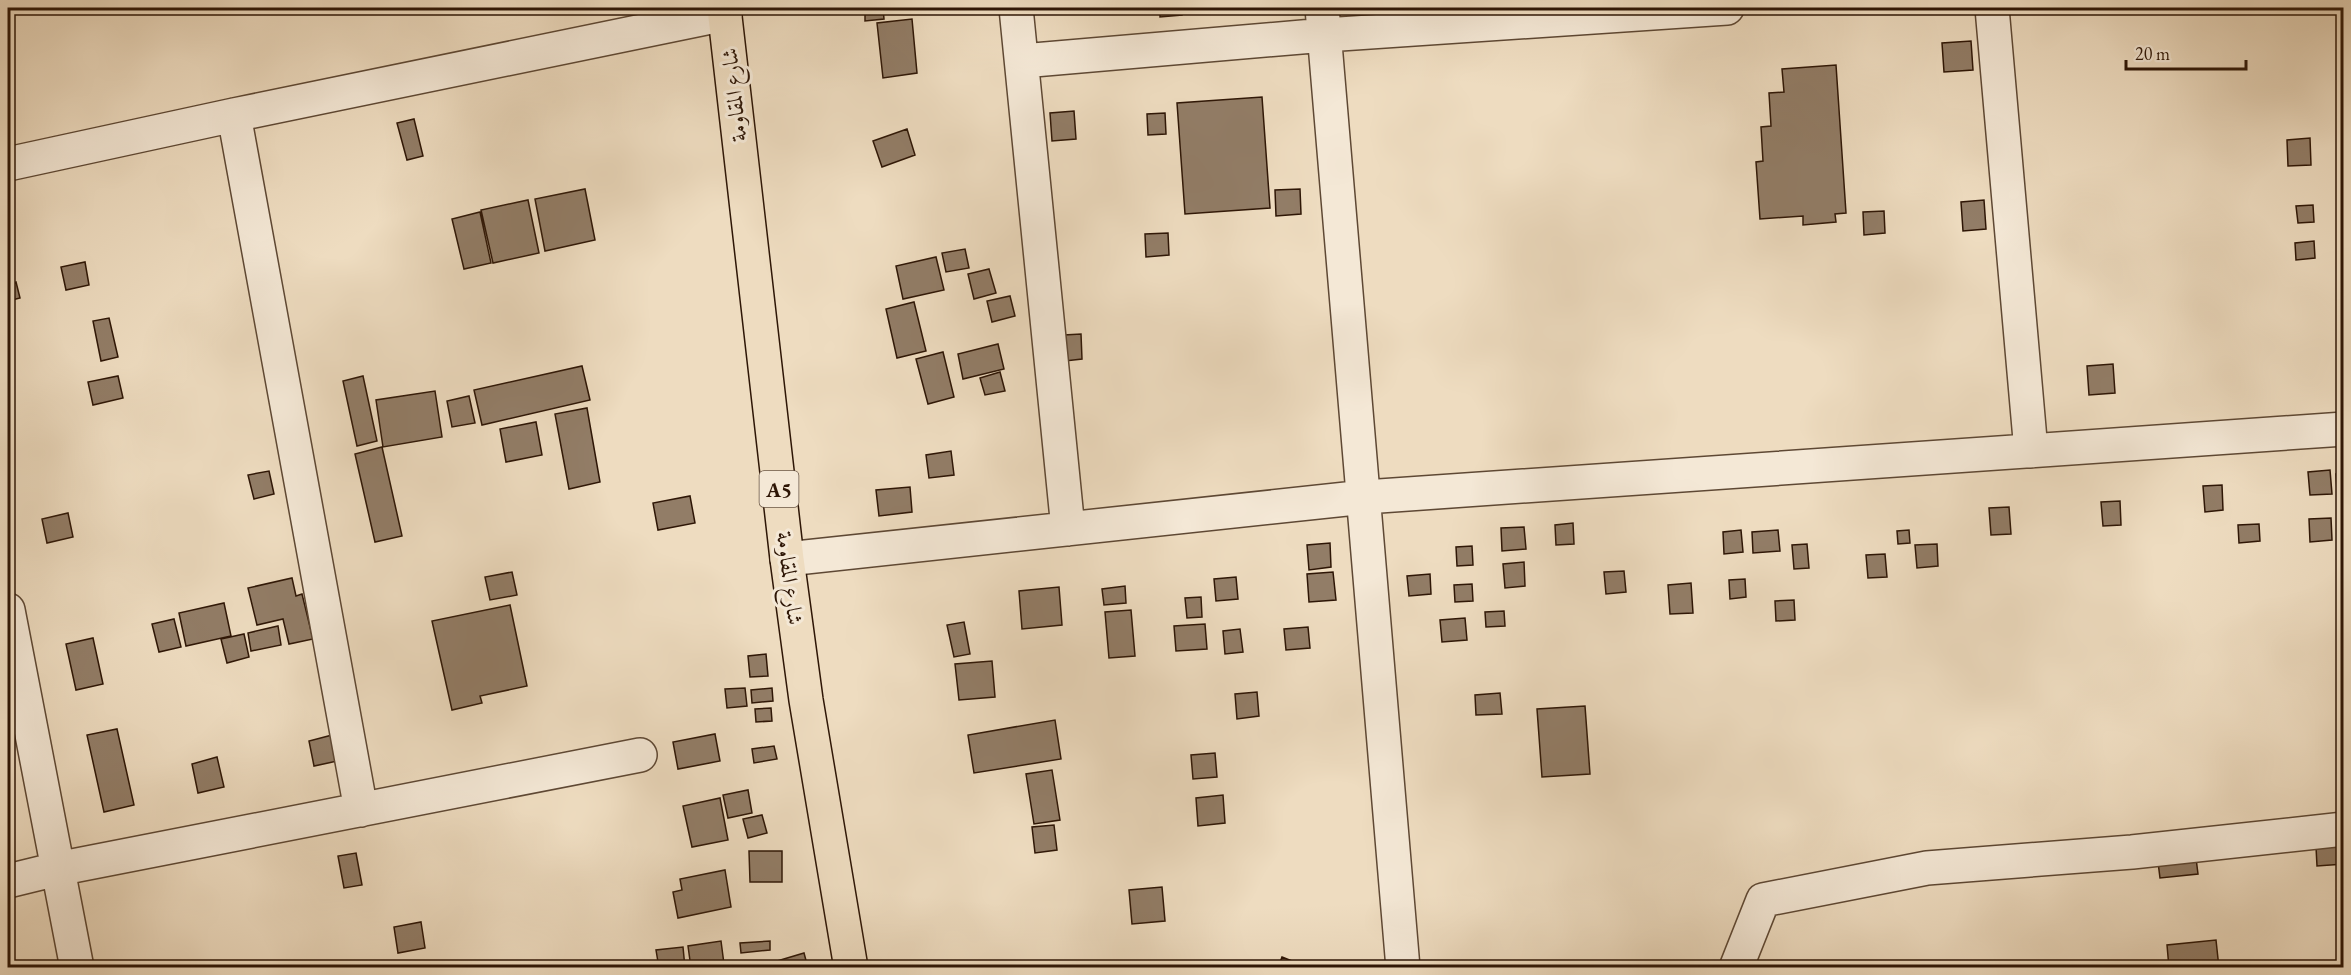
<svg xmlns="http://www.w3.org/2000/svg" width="2351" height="975" viewBox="0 0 2351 975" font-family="'EB Garamond',Amiri,serif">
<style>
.building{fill:#927d67;stroke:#2e1606;stroke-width:1.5}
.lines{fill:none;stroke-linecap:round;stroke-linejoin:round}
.minor-casing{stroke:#5e4834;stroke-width:36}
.highway-casing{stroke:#2e1606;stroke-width:36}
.minor{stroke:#f4e8d6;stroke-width:33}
.highway{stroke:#eedcc0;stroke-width:33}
.labels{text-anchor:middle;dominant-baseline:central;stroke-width:6;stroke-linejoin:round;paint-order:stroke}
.shield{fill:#f4e8d6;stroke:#695544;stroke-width:1.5}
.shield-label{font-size:21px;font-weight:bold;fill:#2e1606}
.street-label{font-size:22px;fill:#2e1606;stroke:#f4e8d6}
</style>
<rect width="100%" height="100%" fill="#eedcc0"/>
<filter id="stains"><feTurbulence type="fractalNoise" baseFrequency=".00333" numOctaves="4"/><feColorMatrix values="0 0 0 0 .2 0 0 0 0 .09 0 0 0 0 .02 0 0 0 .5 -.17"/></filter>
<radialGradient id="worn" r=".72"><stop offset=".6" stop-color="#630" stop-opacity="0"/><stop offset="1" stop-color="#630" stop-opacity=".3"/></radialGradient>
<path class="building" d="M865,8H883L884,19L865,21Z
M1160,8H1182V15L1160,17Z
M1205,8H1229V12L1205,14Z
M912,19L917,73L883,78L877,23Z
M1971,41L1973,70L1944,72L1942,43Z
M1836,65L1846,213L1835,214L1836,222L1803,225V216L1760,219L1756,162L1763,161L1761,127L1771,126L1769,93L1784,92L1782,69Z
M1262,97L1270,208L1185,214L1177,103Z
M1074,111L1076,139L1052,141L1050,113Z
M1165,113L1166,134L1148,135L1147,114Z
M414,119L423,156L407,160L397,123Z
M907,129L915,155L882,167L873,141Z
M2310,138L2311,165L2288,166L2287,140Z
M585,189L595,240L545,251L535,199Z
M1300,189L1301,214L1276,216L1275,190Z
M528,200L539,253L493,263L481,210Z
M1984,200L1986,229L1963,231L1961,202Z
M2313,205L2314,222L2298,223L2296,206Z
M1884,211L1885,233L1864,235L1863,212Z
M480,212L491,263L464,269L452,219Z
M1168,233L1169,255L1146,257L1145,234Z
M2314,241L2315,258L2296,260L2295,243Z
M965,249L969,268L946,272L942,253Z
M936,257L944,290L903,299L896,266Z
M85,262L89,285L66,290L61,267Z
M989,269L996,293L974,299L968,274Z
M16,282L20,298L8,301V285Z
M1010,296L1015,316L992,322L987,301Z
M914,302L926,351L897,358L886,309Z
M109,318L118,357L101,361L93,321Z
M1081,334L1082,359L1065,361L1064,335Z
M998,344L1004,369L963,379L958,354Z
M943,352L954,397L928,404L916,359Z
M2113,364L2115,393L2089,395L2087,366Z
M582,366L590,400L482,425L474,390Z
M1000,372L1005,391L985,395L980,378Z
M118,376L123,398L93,405L88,382Z
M363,376L377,441L357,446L343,381Z
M435,391L442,437L383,447L376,400Z
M469,396L475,423L452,427L447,401Z
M587,408L600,482L569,489L555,414Z
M536,422L542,455L506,462L500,429Z
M382,447L402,536L375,542L355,454Z
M951,451L954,475L929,478L926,455Z
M2330,470L2332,494L2310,495L2308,472Z
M269,471L274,494L254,499L248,475Z
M2344,473V491L2337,492L2336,474Z
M2222,485L2223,510L2205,512L2203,486Z
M910,487L912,512L879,516L876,490Z
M690,496L695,523L658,530L653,503Z
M2120,501L2121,525L2103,526L2101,502Z
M2009,507L2011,534L1991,535L1989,508Z
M68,513L73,537L47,543L42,519Z
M2331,518L2332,540L2310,542L2309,519Z
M1573,523L1574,544L1556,545L1555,525Z
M2259,524L2260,541L2239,543L2238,525Z
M1524,527L1526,549L1502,551L1501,528Z
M1741,530L1743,552L1724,554L1723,532Z
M1778,530L1780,551L1753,553L1752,532Z
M1909,530L1910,543L1898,544L1897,531Z
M1330,543L1331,567L1309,570L1307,545Z
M1807,544L1809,568L1794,569L1792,545Z
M1937,544L1938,566L1917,568L1915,545Z
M1472,546L1473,565L1457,566L1456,547Z
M1885,554L1887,577L1868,578L1866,555Z
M1524,562L1525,586L1505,588L1503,564Z
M1624,571L1626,592L1606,594L1604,572Z
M512,572L517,595L490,600L485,577Z
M1333,572L1336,600L1309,602L1307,574Z
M1430,574L1431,594L1409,596L1407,576Z
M1236,577L1238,599L1216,601L1214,579Z
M292,578L296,596L302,594L313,639L289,644L283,619L257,625L248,588Z
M1745,579L1746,597L1730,599L1729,580Z
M1691,583L1693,613L1670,614L1668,585Z
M1472,584L1473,601L1455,602L1454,585Z
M1125,586L1126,603L1104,605L1102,589Z
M1059,587L1062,625L1022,629L1019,591Z
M1201,597L1202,617L1187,618L1185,598Z
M1794,600L1795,620L1776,621L1775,601Z
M224,603L231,636L186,646L179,613Z
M510,605L527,686L480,696L482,703L452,710L432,621Z
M1131,610L1135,656L1109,658L1105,612Z
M1504,611L1505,626L1486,627L1485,612Z
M1465,618L1467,640L1442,642L1440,620Z
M174,619L181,647L159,652L152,624Z
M964,622L970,654L954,657L947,625Z
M1205,624L1207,649L1176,651L1174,626Z
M278,626L281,645L251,651L248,633Z
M1308,627L1310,648L1286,650L1284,629Z
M1240,629L1243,652L1225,654L1223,631Z
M244,634L249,657L227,663L221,639Z
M93,638L103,684L76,690L66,644Z
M766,654L768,676L750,677L748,656Z
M992,661L995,697L959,700L955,664Z
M745,688L747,706L727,708L725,689Z
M772,688L773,701L752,703L751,690Z
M1257,692L1259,716L1237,719L1235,694Z
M1500,693L1502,714L1476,715L1475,695Z
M1585,706L1590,774L1542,777L1537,709Z
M771,708L772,721L756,722L755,709Z
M1055,720L1061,759L974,773L968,735Z
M117,729L134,805L104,812L87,735Z
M336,734L342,760L314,766L309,741Z
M715,734L720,761L678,769L673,742Z
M774,746L777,759L754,763L752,749Z
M1215,753L1217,777L1193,779L1191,755Z
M217,757L224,787L198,793L192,764Z
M1052,770L1060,820L1034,824L1026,774Z
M748,790L752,813L728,818L723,795Z
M1223,795L1225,823L1198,826L1196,798Z
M720,798L728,840L692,847L683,806Z
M762,815L767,833L748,838L743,819Z
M1054,825L1057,850L1035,853L1032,827Z
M2344,845V864L2317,866L2316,847Z
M749,851H782V882H750Z
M356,853L362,885L344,888L338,856Z
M2196,858L2198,874L2160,878L2158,862Z
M725,870L731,907L678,918L673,892L682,890L680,879Z
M1162,887L1165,921L1132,924L1129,890Z
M421,922L425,948L398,953L394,927Z
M2216,940L2219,968H2169L2167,945Z
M721,941L724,964L691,968L688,946Z
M770,941V950L741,953L740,943Z
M683,947L685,968H659L656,950Z
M804,953L808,968H779L777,961Z
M1282,957L1302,965L1301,968H1278Z"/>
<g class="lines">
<g class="minor-casing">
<path id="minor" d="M1016,8L1068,529
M1322,8L1403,968
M1992,8L2031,451
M1022,61L1325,35L1727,8
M234,115L361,810
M8,164L234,115L725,14
M787,559L1365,497L2344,429
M8,610L77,968
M8,881L57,869L640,755
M1736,968L1763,900L1927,868L2132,852L2344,829"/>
</g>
<g class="highway-casing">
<path id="highway" d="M724,8L787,559L806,700L851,968"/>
</g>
<use href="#minor" class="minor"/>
<use href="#highway" class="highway"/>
</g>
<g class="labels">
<rect class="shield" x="759.5" y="471" width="39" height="36" rx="4.5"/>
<g class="shield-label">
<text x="779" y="489">A5</text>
</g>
<g class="street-label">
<text transform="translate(734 95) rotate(-96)">شارع المقاومة</text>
<text transform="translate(790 578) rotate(83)">شارع المقاومة</text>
</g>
</g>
<rect width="2351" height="975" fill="none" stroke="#eedcc0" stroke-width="30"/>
<rect x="9" y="9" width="2333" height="957" fill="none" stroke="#2e1606" stroke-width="3"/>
<rect x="15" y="15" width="2321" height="945" fill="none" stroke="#2e1606" stroke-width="1.5"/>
<path d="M2126 60v9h120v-9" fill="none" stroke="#2e1606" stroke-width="3"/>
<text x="2135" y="60" font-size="18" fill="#2e1606" stroke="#f4e8d6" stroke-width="4.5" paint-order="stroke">20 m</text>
<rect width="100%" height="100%" filter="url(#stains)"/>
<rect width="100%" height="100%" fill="url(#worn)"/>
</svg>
